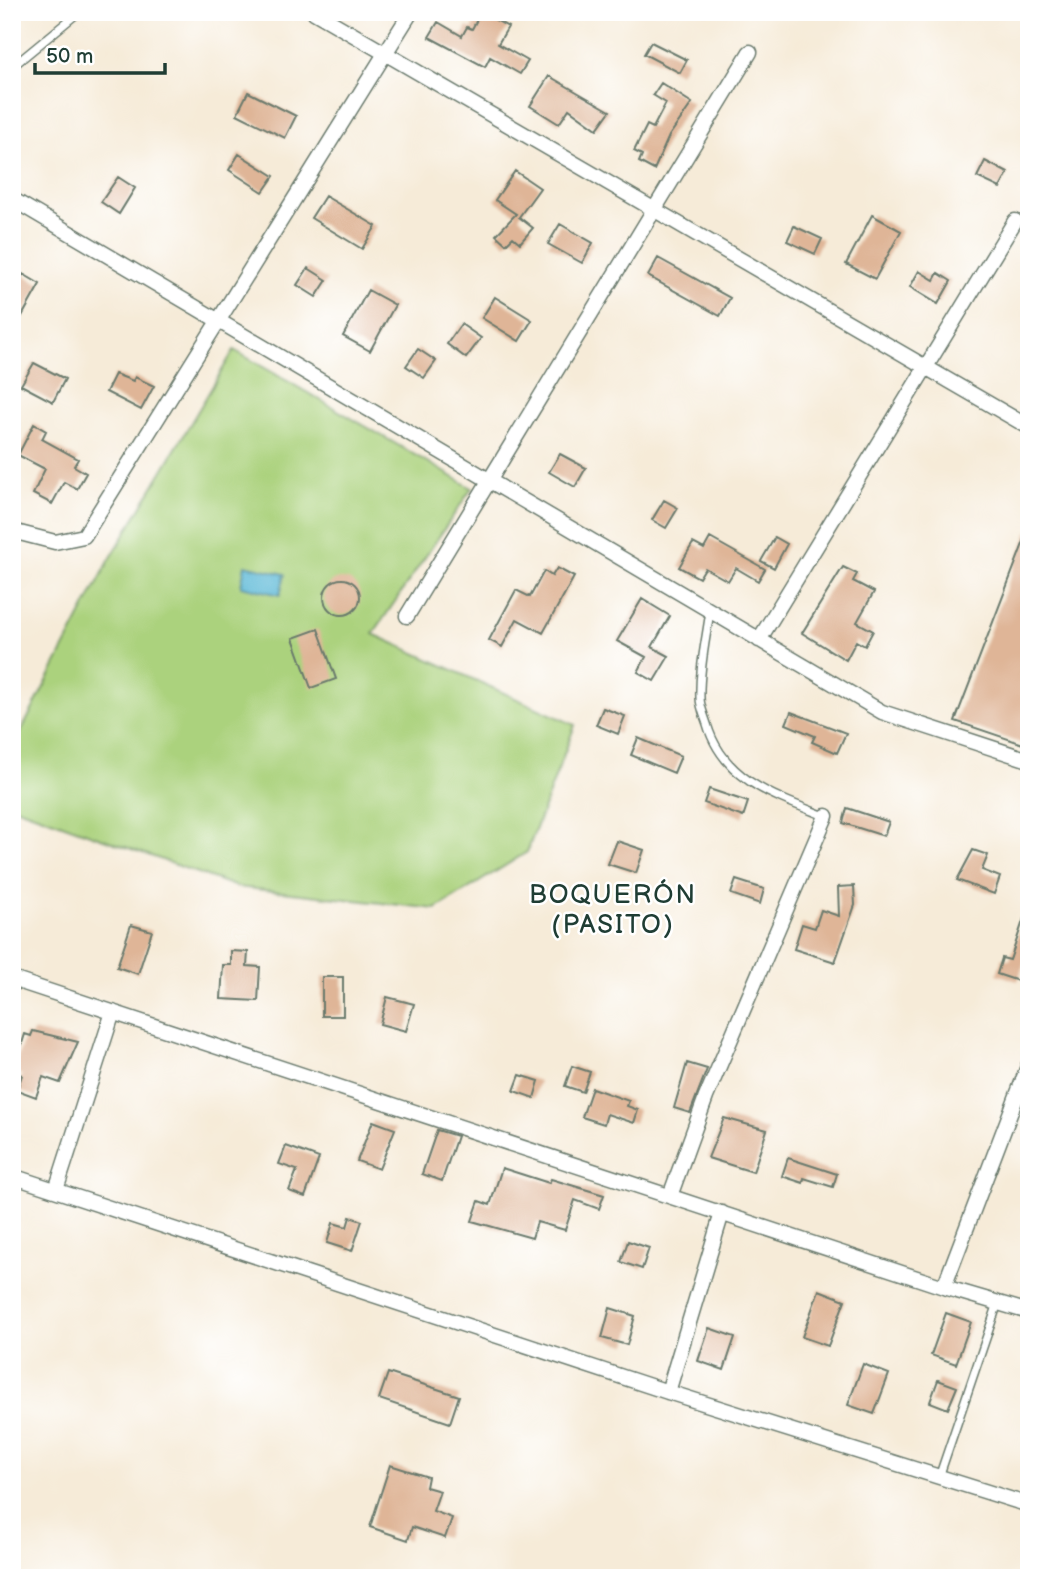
<svg xmlns="http://www.w3.org/2000/svg" width="1041" height="1590" viewBox="0 0 1041 1590" font-family="'Balsamiq Sans',sans-serif">
<style>
.green{fill:#abd27d;stroke:#658858;stroke-width:2}
.water{fill:#58b7d6;stroke:#3c7a85;stroke-width:2}
.building{fill:#dfb597}
.lines{fill:none;stroke-linecap:round;stroke-linejoin:round}
.lane-casing{stroke:#6a7a6d;stroke-width:10}
.street-casing{stroke:#6a7a6d;stroke-width:17}
.lane{stroke:#fff;stroke-width:7}
.street{stroke:#fff;stroke-width:14}
.labels{text-anchor:middle;dominant-baseline:central;stroke-width:5;stroke-linejoin:round;paint-order:stroke}
.neighbourhood-label{font-size:26px;letter-spacing:2px;fill:#1f3d34;stroke:#fff}
</style>
<rect width="100%" height="100%" fill="#fff"/>
<filter id="ink" filterUnits="userSpaceOnUse"><feTurbulence type="fractalNoise" baseFrequency=".0143" numOctaves="2"/><feDisplacementMap in="SourceGraphic" scale="14" xChannelSelector="R" yChannelSelector="G"/><feConvolveMatrix kernelMatrix="1 2 1 2 8 2 1 2 1" color-interpolation-filters="sRGB"/></filter>
<filter id="wash" filterUnits="userSpaceOnUse"><feTurbulence type="fractalNoise" baseFrequency=".00686" numOctaves="4" result="noise"/><feDisplacementMap in="SourceGraphic" scale="28" xChannelSelector="R" yChannelSelector="G"/><feGaussianBlur stdDeviation="1.57" result="paint"/><feColorMatrix in="noise" values="0 0 0 0 0 0 0 0 0 0 0 0 0 0 0 0 0 1.4 0 .05"/><feComposite in="paint" operator="in"/></filter>
<g filter="url(#wash)">
<rect width="100%" height="100%" fill="#f6ebd8"/>
<path class="green" d="M234,350L472,488L373,634L575,725L527,852L436,909L237,887L12,806V749L109,561Z"/>
<path class="water" d="M245,565L285,574L280,595L241,586Z"/>
<g id="blocks">
<path class="building" d="M481,12L508,27L498,44L528,61L520,74L490,57L485,67L429,37L438,22L462,36L467,27L472,29Z
M651,42L687,60L680,73L644,54Z
M549,76L610,111L597,129L569,109L559,124L530,106Z
M661,83L692,103L669,136L654,170L639,162L642,155L634,151L647,125L653,128L666,103L653,95Z
M248,92L296,116L285,138L237,114Z
M239,154L274,176L263,192L229,170Z
M985,161L1008,173L1000,188L977,177Z
M515,171L540,188L519,217L533,228L520,243L513,237L506,244L496,235L516,214L495,200Z
M118,177L135,188L119,214L101,202Z
M325,196L376,226L362,249L311,218Z
M872,215L901,231L875,279L846,264Z
M560,224L593,243L582,263L548,244Z
M794,226L822,239L815,254L787,241Z
M658,258L730,298L720,316L648,276Z
M308,268L327,280L316,297L297,285Z
M919,271L934,280L938,273L951,281L938,304L910,287Z
M23,274L40,284L22,316L12,310V293Z
M368,290L395,305L370,351L343,336Z
M495,297L532,320L519,341L482,318Z
M461,324L481,338L466,358L447,344Z
M418,349L436,361L424,378L406,366Z
M34,363L65,379L53,402L21,385Z
M115,374L133,381L135,377L154,386L141,410L106,392Z
M34,424L46,431L42,439L78,459L74,466L86,473L77,489L64,482L52,504L33,494L45,469L18,455Z
M560,454L586,468L575,487L549,472Z
M664,500L678,508L666,528L652,520Z
M1028,531L1029,532V746L955,721Z
M775,537L787,544L774,568L761,561Z
M710,538L765,569L758,581L736,568L728,581L705,568L699,578L679,567L693,543L704,549Z
M843,567L857,574L853,581L874,592L857,622L873,631L865,646L856,641L846,660L802,633Z
M557,568L574,577L543,633L517,619L502,647L489,640L516,590L530,597L544,571L552,576Z
M324 597a18 18 0 1 1 36 0a18 18 0 1 1-36 0Z
M642,599L670,616L652,647L669,656L654,681L638,672L646,657L617,641Z
M318,629L336,679L311,688L293,638Z
M603,708L625,716L618,734L596,725Z
M791,712L846,733L837,753L812,742L815,736L786,724Z
M638,738L681,756L674,773L631,755Z
M709,789L748,802L743,817L704,803Z
M847,808L889,822L884,836L843,823Z
M617,841L644,850L636,873L608,864Z
M973,850L988,855L982,870L1000,877L994,894L957,880Z
M736,880L764,889L760,904L731,894Z
M854,886L855,905L835,962L794,949L802,924L815,928L821,910L839,916L838,887Z
M1026,912H1029V947L1018,981L997,974L1002,958L1010,960Z
M131,925L152,931L138,974L117,967Z
M231,951L248,952L247,966L260,967L258,1001L221,999L223,965H231Z
M322,977H343V1016H322Z
M387,997L414,1004L406,1031L380,1024Z
M33,1031L78,1042L60,1083L43,1077L36,1097L17,1090L22,1075L13,1072L25,1034L31,1036Z
M687,1063L707,1069L690,1113L674,1108Z
M572,1066L590,1072L583,1092L565,1086Z
M520,1075L539,1081L534,1098L514,1091Z
M592,1088L629,1101L627,1106L638,1110L634,1123L607,1114L604,1124L582,1117Z
M724,1118L767,1130L753,1172L708,1158Z
M373,1121L395,1129L379,1169L357,1161Z
M437,1130L457,1136L442,1181L422,1174Z
M286,1146L319,1158L305,1197L289,1191L297,1170L279,1164Z
M788,1158L837,1174L833,1187L804,1178L803,1183L782,1176Z
M502,1168L549,1183L551,1179L604,1195L599,1209L575,1200L565,1230L537,1222L532,1238L472,1221L479,1201L490,1205Z
M350,1217L362,1221L352,1251L327,1243L333,1223L347,1227Z
M628,1241L649,1248L642,1269L621,1262Z
M819,1290L845,1300L828,1346L802,1337Z
M610,1308L635,1316L627,1345L602,1338Z
M946,1313L971,1322L956,1364L931,1355Z
M709,1328L735,1337L724,1370L698,1361Z
M863,1364L889,1374L874,1414L848,1405Z
M388,1373L459,1396L450,1423L379,1399Z
M938,1380L957,1387L948,1409L930,1402Z
M390,1465L428,1477L426,1487L440,1491L433,1511L452,1518L445,1538L412,1527L408,1540L370,1527Z"/>
</g>
</g>
<g filter="url(#ink)">
<use href="#blocks" fill-opacity="0" stroke="#6a7a6d" stroke-width="2"/>
<g class="lines">
<g class="lane-casing">
<path id="lane" d="M12,67L79,12
M710,611C706,640 699,669 700,698C700,706 704,715 707,724C723,780 776,797 825,816
M939,1477L998,1303"/>
</g>
<g class="street-casing">
<path id="street" d="M314,12L1027,426
M12,199L882,712L1029,760
M12,531L55,542L84,536L411,12
M407,616L750,52
M759,640L1015,221
M12,979L944,1287L1029,1312
M12,1176L668,1392L1029,1505
M56,1190L113,1012
M670,1196L706,1097L826,816
M944,1287L1029,1064
M668,1392L722,1213"/>
</g>
<use href="#lane" class="lane"/>
<use href="#street" class="street"/>
</g>
</g>
<g class="labels">
<g class="neighbourhood-label">
<text x="613" y="895">BOQUERÓN<tspan x="613" dy="30">(PASITO)</tspan></text>
</g>
</g>
<rect width="1041" height="1590" fill="none" stroke="#fff" stroke-width="42"/>
<path d="M35 63v10h130v-10" fill="none" stroke="#1f3d34" stroke-width="3.5"/>
<text x="46" y="63" font-size="21" fill="#1f3d34" stroke="#ffffff" stroke-width="5" paint-order="stroke">50 m</text>
</svg>
